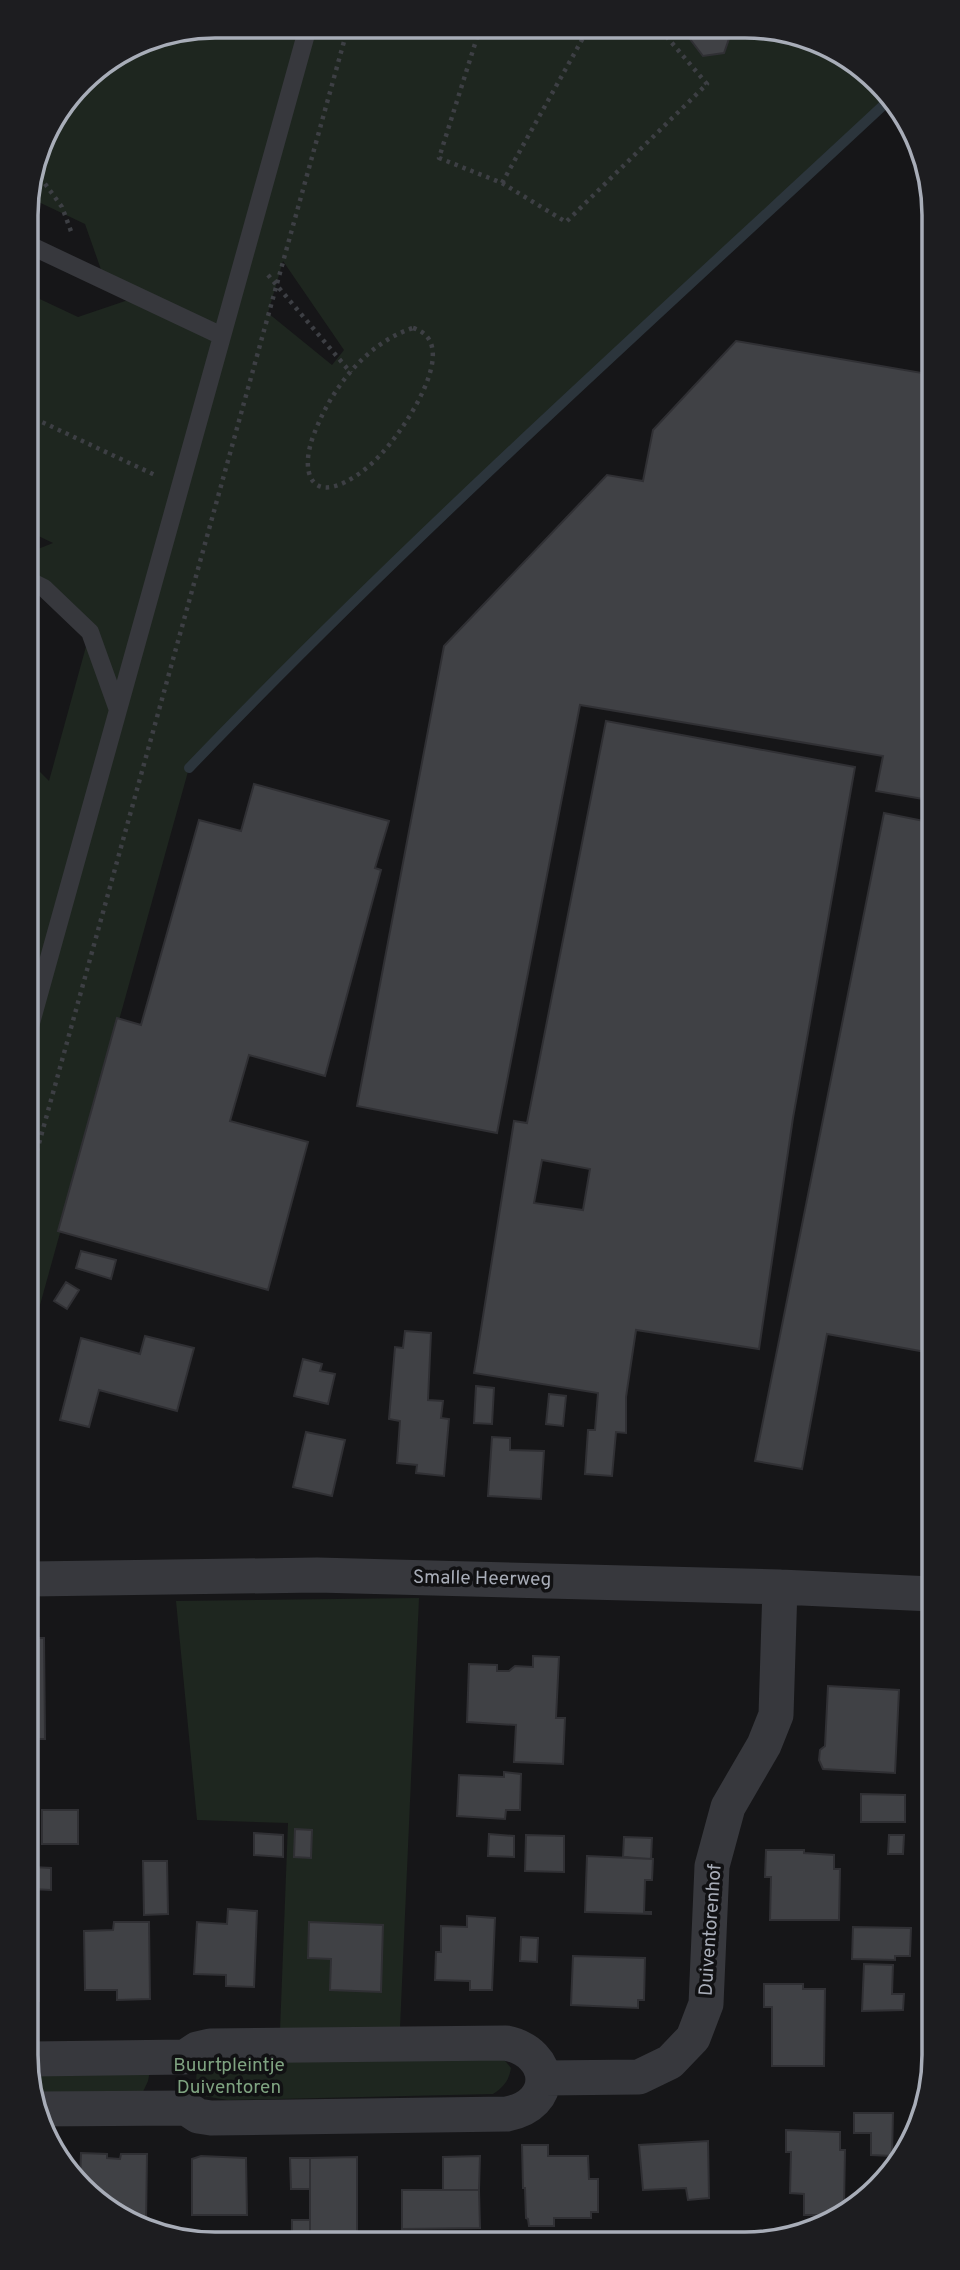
<svg xmlns="http://www.w3.org/2000/svg" width="960" height="2270" viewBox="0 0 960 2270" font-family="Overpass,sans-serif">
<style>
.green{fill:#1e261f;fill-rule:evenodd}
.lines{fill:none;stroke-linecap:round;stroke-linejoin:round}
.stream{stroke:#2c353c;stroke-width:10}
.building{fill:#404145;stroke:#303034;stroke-width:2;fill-rule:evenodd}
.path{stroke:#3d3f44;stroke-width:4.5;stroke-dasharray:3.5 5;stroke-linecap:butt}
.service{stroke:#37383d;stroke-width:18}
.minor{stroke:#37383d;stroke-width:35}
.labels{text-anchor:middle;dominant-baseline:central;stroke-width:7;stroke-linejoin:round;paint-order:stroke}
.street-label{font-size:19px;fill:#a8adb8;stroke:#111113}
.park-label{font-size:19px;fill:#7fa381;stroke:#111113}
.rim{fill:none;stroke:#a8adb8;stroke-width:3.5}
</style>
<rect width="100%" height="100%" fill="#161618"/>
<path class="green" d="M215,26L256,27L303,41L308,27L781,30L878,81L889,100L422,536L265,689L189,768L30,1341L28,760L49,781L90,632L28,580V553L53,543L28,531L27,293L78,317L137,297L105,281L85,224L28,197L46,132L90,73L143,40ZM283,261L344,350L332,365L268,313Z
M419,1598L400,2028L280,2031L288,1823L197,1820L176,1601Z
M497,2051L511,2068C509,2080 504,2087 493,2094L228,2100L203,2096L196,2082L197,2067L213,2053Z
M32,2064L150,2070L148,2081L141,2096L33,2099Z"/>
<g class="lines">
<path class="stream" d="M189,768C412,535 653,320 889,100"/>
</g>
<path class="building" d="M694,29H729L731,33L724,53L703,56L690,39Z
M736,341L928,374L929,800L876,791L883,756L580,705L497,1133L357,1106L444,646L607,475L643,481L653,430Z
M606,721L855,767L793,1118L759,1349L636,1330L626,1397V1433L616,1432L612,1476L585,1474L588,1430H595L598,1393L474,1373L514,1121L527,1123ZM542,1160L590,1169L583,1210L534,1203Z
M254,784L389,821L375,868L381,870L325,1076L249,1055L230,1121L308,1142L268,1290L58,1231L117,1018L141,1025L199,820L241,831Z
M884,813L929,822L931,1353L827,1334L802,1469L755,1461Z
M81,1251L116,1260L111,1279L76,1268Z
M66,1282L79,1290L67,1309L54,1301Z
M405,1331L431,1333L428,1400L443,1401L441,1418L449,1419L444,1476L416,1473L417,1465L397,1463L400,1421L389,1419L395,1347L403,1348Z
M145,1336L194,1348L177,1411L99,1390L89,1427L60,1420L81,1338L140,1354Z
M303,1359L322,1364L320,1371L335,1374L328,1404L294,1396Z
M476,1386L494,1388L492,1424L474,1423Z
M549,1394L566,1396L563,1426L546,1424Z
M306,1432L345,1440L332,1496L293,1487Z
M492,1437L510,1438V1450L544,1451L541,1499L488,1496Z
M31,1638H44L45,1739H31Z
M533,1656L559,1657L556,1718H565L563,1764L514,1762L516,1725L467,1722L469,1664L497,1665V1671H509L515,1666L533,1667Z
M828,1686L899,1690L895,1773L823,1769L819,1760L820,1750L825,1746Z
M504,1772L521,1774L520,1810H506L505,1819L457,1816L459,1775L504,1777Z
M861,1794L905,1795V1822H861Z
M42,1810H78V1844H42Z
M295,1829L312,1830L311,1858L294,1857Z
M254,1833L283,1835V1857L254,1855Z
M489,1834L514,1836V1857L488,1856Z
M526,1835L564,1836V1872L525,1871Z
M889,1835H904L903,1854H888Z
M624,1837L652,1838L651,1859L623,1857Z
M766,1850H804V1853L834,1855V1869H840L839,1920H770L771,1877H765Z
M587,1856L653,1859L652,1880H645L644,1912H651V1914L585,1912Z
M143,1861H167L168,1914L144,1915Z
M32,1867L51,1868V1890L32,1889Z
M228,1909L257,1911L254,1987L226,1986V1975L194,1974L197,1922L227,1924Z
M467,1916L495,1918L492,1990H470V1981L435,1980L436,1952H441V1926L467,1927Z
M114,1922H149L150,1999L117,2000V1990H85L84,1931L113,1930Z
M309,1922L383,1925L381,1992L330,1990L331,1959L308,1958Z
M853,1927L911,1928L910,1956H895V1960L852,1959Z
M521,1937L538,1938L537,1962L520,1961Z
M38,1939L39,2001H32V1940Z
M573,1956L645,1958L644,2000H638V2008L571,2005Z
M864,1964L893,1965L892,1994H904L903,2010L862,2011Z
M764,1984H803V1989H825L824,2066H772V2007H764Z
M854,2113H893L892,2156L871,2155V2133H854Z
M786,2130L840,2132V2150H845L844,2206L830,2215H804V2194L790,2193L791,2152H786Z
M708,2141L709,2198L688,2200L686,2188L643,2190L639,2145Z
M522,2145H548V2156H588L589,2179H598V2212H591V2218H554V2226H529L528,2219L526,2218L525,2188H523Z
M81,2153L107,2154V2158L120,2159L121,2154H147L146,2224L90,2197L80,2180Z
M201,2156L246,2158L247,2215H192V2159Z
M480,2156L479,2190H443V2157Z
M357,2157V2237L310,2238V2158Z
M290,2158H310V2189H291Z
M402,2190H479L480,2228L402,2229Z
M292,2220H310V2238H292Z"/>
<g class="lines">
<path class="path" d="M480,28L439,158L502,183L566,222L707,84L660,29
M35,170L62,207L72,234
M502,183L588,29
M268,275L351,373
M413,328C464,343 403,431 382,453C374,462 364,471 354,477C311,505 299,472 314,434C331,389 366,343 413,328Z
M27,415L157,476
M30,1176L348,27"/>
<path class="service" d="M27,244L222,336
M28,580L44,588L90,632L118,710
M29,1030L308,27"/>
<path class="minor" d="M31,1579L317,1575L780,1587L932,1594
M32,2059L185,2057L197,2049L210,2046L506,2043C554,2053 556,2105 507,2114L211,2118L198,2116L186,2108L36,2109
M545,2078L639,2077L670,2062L693,2038L706,2004L712,1866L728,1807L764,1745L776,1715L780,1587"/>
</g>
<g class="labels">
<g class="street-label">
<text transform="translate(482 1579) rotate(1)">Smalle Heerweg</text>
<text transform="translate(711 1930) rotate(-86)">Duiventorenhof</text>
</g>
<g class="park-label">
<text x="229" y="2066">Buurtpleintje<tspan x="229" dy="22">Duiventoren</tspan></text>
</g>
</g>
<path d="M0 0H960V2270H0ZM215 38H745A177 177 0 0 1 922 215V2055A177 177 0 0 1 745 2232H215A177 177 0 0 1 38 2055V215A177 177 0 0 1 215 38Z" fill="#1d1d20" fill-rule="evenodd"/>
<path class="rim" d="M215 38H745A177 177 0 0 1 922 215V2055A177 177 0 0 1 745 2232H215A177 177 0 0 1 38 2055V215A177 177 0 0 1 215 38Z"/>
</svg>
